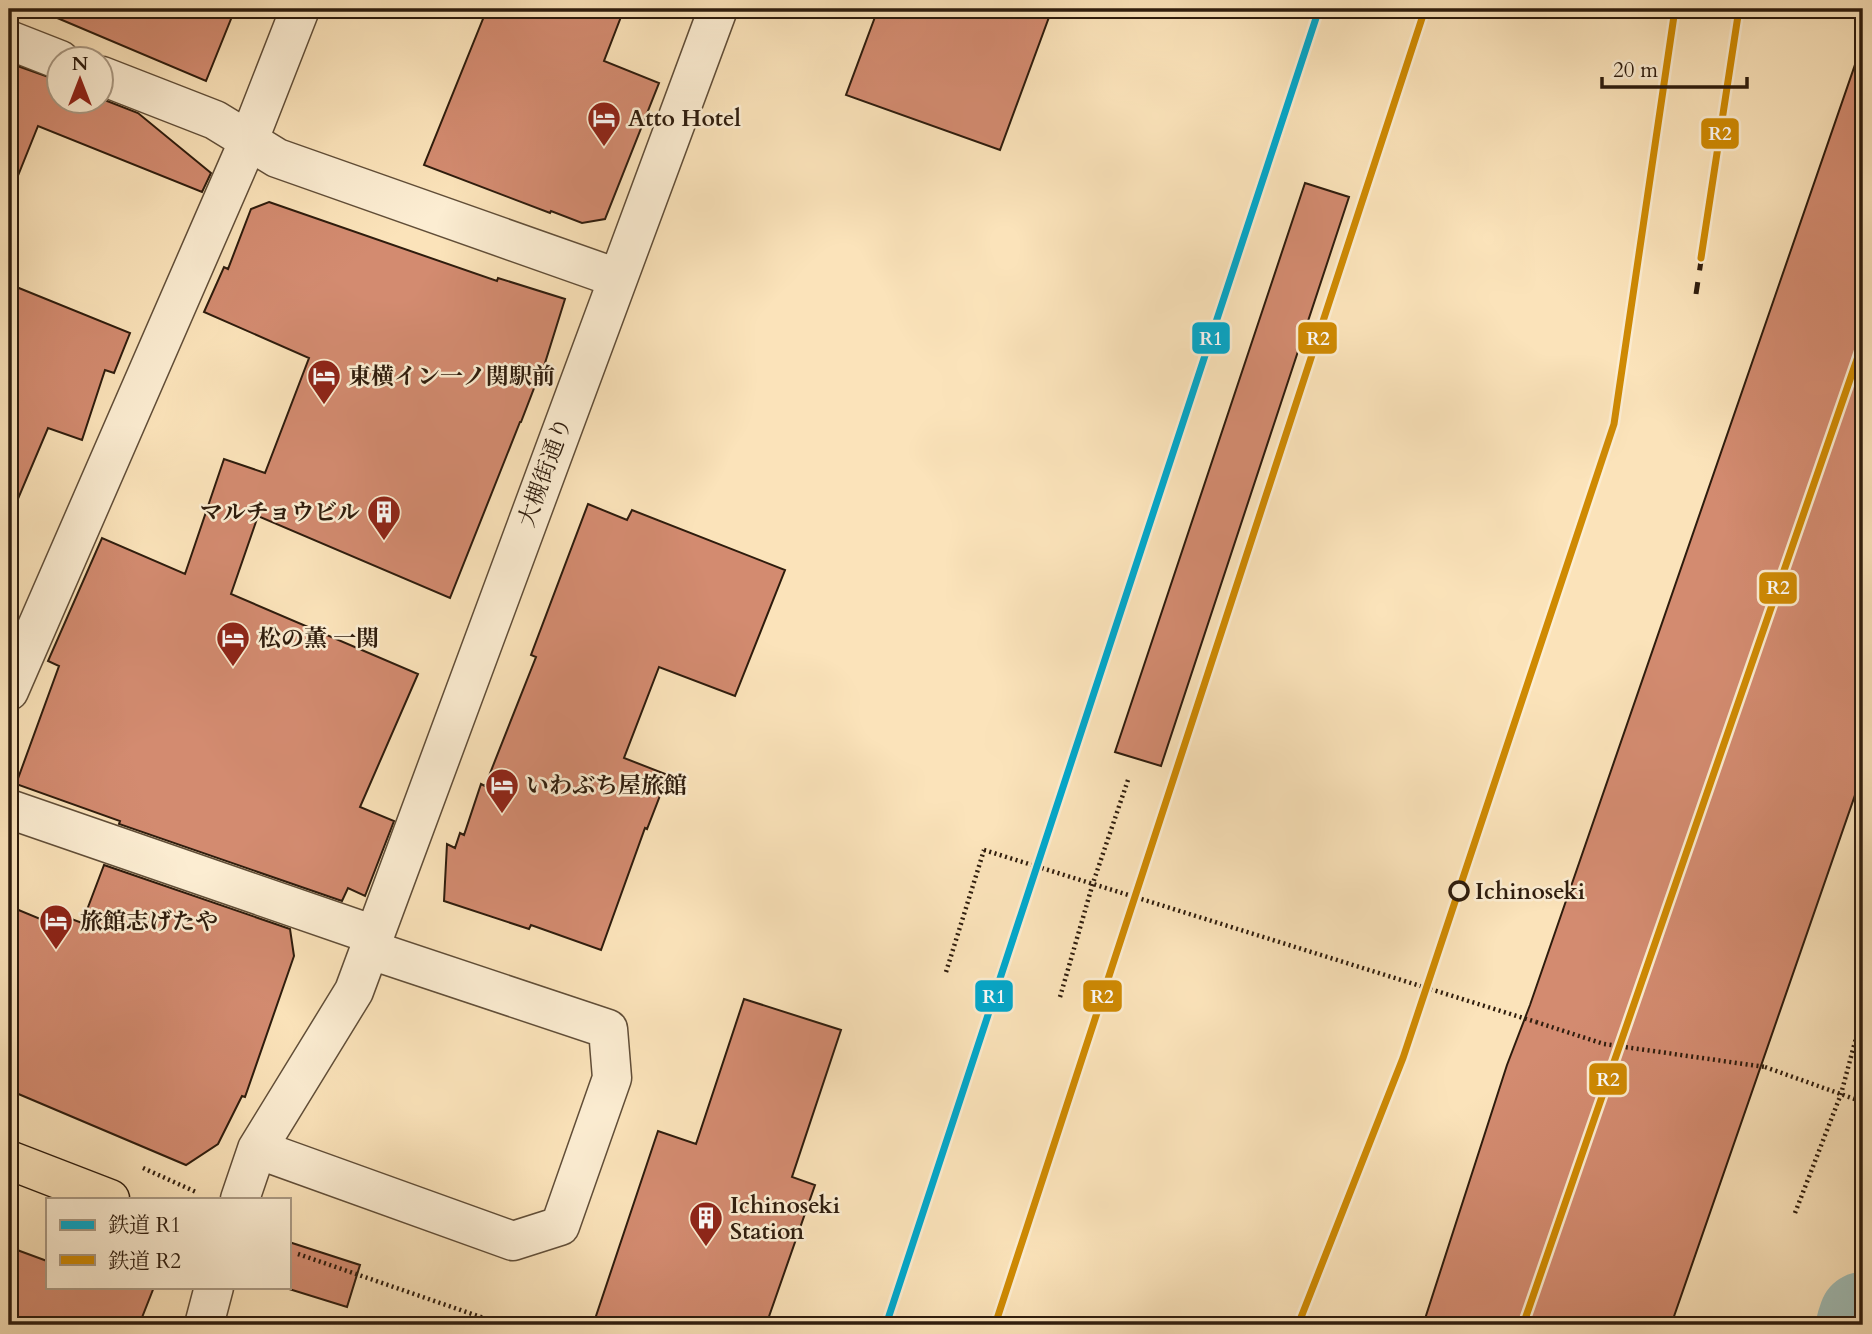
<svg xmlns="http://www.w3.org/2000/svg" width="1872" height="1334" viewBox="0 0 1872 1334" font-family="Cardo,'Noto Serif JP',serif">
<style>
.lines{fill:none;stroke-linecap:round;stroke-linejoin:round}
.river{stroke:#a0bdb6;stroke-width:88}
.building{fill:#d38b70;stroke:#2e1c0d;stroke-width:2}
.minor-casing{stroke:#614e38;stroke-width:41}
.major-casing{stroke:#2e1c0d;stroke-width:41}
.path{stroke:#2e1c0d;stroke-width:4.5;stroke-dasharray:2 3.5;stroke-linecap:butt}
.minor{stroke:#fcedd2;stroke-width:38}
.major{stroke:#fbe3ba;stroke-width:38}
.rail{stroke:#2e1c0d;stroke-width:5;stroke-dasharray:12 12;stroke-linecap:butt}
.path-bridge{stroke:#2e1c0d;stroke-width:4.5;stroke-dasharray:2 3.5;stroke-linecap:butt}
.rail-1-casing{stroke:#fcedd2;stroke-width:12}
.rail-2-casing{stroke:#fcedd2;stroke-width:12}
.rail-1{stroke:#00a9ce;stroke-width:7}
.rail-2{stroke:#cf8a03;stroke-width:7}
.stop-dot{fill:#fcedd2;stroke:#2e1c0d;stroke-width:3.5}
.labels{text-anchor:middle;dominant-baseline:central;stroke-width:5;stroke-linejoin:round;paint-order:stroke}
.poi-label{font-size:23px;font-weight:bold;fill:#2e1c0d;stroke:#fcedd2;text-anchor:start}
.street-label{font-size:23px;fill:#2e1c0d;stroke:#fcedd2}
.stop-label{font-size:23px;font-weight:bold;fill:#2e1c0d;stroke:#fcedd2;text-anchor:start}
.line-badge{stroke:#fcedd2;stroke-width:2.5}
.badge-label{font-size:19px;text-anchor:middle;font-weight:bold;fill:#fff}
</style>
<rect width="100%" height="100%" fill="#fbe3ba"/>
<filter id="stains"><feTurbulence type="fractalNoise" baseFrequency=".00286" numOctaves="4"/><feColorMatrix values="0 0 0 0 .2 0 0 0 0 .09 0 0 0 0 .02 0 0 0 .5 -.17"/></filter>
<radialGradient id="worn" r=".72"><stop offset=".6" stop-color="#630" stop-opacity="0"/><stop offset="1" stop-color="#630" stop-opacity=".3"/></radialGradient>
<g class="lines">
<path class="river" d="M1860,1325L1863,1316"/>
</g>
<path class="building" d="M36,9H235L206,81Z
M487,9H624L604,61L659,83L605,219L582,223L551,211L550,213L424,165Z
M878,9H1052L1000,150L846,95Z
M1857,59L1863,60V772L1671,1325H1423L1507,1065L1530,1005Z
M9,63L60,81V102H102V99L138,113L211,173L202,192L38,126L11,193H9Z
M1305,183L1349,197L1161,766L1115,752Z
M269,202L497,281L498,278L565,299L540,379L538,378L521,422H520L450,598L258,516L231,594L418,674L360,807L394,821L365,896L348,888L342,901L119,824L120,821L16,784L59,666L48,661L102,538L185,574L224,459L265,473L309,358L204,312L224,267L228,269L251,209Z
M9,284L130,333L114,373L105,370L82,440L48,428L9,520Z
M588,504L627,520L632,510L785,570L735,696L659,667L624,758L668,775L647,829L645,828L601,950L531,925L529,929L444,901L447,844L455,848L460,833L464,835L481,784L485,786L536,657L531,655Z
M104,865L290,929L294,956L245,1097L242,1096L218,1144L186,1165L9,1090V906L57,926L61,915L82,923Z
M744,999L841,1030L792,1177L815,1185L766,1325H593L658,1131L696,1144Z
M289,1242L360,1265L347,1307L289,1289Z
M9,1247L47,1261V1287H154L139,1325H9Z"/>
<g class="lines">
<g class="minor-casing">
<path id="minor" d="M9,40L60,60
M102,76L215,120L277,158L617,278
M9,691L248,142L300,9
M9,809L374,935
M257,1149L513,1241L560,1226L612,1078L608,1029L371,950
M240,1199L257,1149L354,991L718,9
M204,1325L214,1287"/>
</g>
<g class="major-casing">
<path id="major" d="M9,1160L110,1199"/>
</g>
<path class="path" d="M946,972L984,850
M1060,997L1093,883L1129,777
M1536,1022L1604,1044L1765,1067
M143,1168L196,1192
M1795,1213L1841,1094L1863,1012
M298,1254L504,1325"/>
<use href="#minor" class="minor"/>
<use href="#major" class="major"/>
<path class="rail" d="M1696,294L1739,9
M1010,1278L1425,9
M1298,1325L1403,1058L1614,424L1675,9
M1523,1325L1863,342"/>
<path class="path-bridge" d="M984,850L1536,1022
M1765,1067L1863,1102"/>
<g class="rail-1-casing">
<path id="rail-1" d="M886,1325L1319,9"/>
</g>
<g class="rail-2-casing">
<path id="rail-2" d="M1701,258L1739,9
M995,1325L1425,9
M1298,1325L1403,1058L1614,424L1675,9
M1523,1325L1863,342"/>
</g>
<use href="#rail-1" class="rail-1"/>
<use href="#rail-2" class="rail-2"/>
</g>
<defs>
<g id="hotel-pin" transform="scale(1.75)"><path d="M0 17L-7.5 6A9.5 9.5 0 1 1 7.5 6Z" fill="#8f2418" stroke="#fcedd2"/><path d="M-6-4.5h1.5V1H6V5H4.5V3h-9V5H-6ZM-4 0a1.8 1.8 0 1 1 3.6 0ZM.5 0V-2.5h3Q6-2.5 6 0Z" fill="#fff"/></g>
<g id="building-pin" transform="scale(1.75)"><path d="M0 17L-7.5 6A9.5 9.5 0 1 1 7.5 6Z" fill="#8f2418" stroke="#fcedd2"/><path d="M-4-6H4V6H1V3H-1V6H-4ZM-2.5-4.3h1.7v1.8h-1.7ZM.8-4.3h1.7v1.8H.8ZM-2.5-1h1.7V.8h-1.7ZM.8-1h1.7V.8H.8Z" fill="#fff"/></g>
</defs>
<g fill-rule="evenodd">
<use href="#hotel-pin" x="604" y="118"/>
<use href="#hotel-pin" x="324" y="376"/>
<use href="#building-pin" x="384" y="512"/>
<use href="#hotel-pin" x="233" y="638"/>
<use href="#hotel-pin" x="502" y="785"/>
<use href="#hotel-pin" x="56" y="921"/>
<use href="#building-pin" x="706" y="1218"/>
</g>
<circle class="stop-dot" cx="1459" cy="891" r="9"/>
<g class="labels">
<g class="poi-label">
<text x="628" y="118">Atto Hotel</text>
<text x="348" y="376">東横イン一ノ関駅前</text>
<text x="360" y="512" text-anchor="end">マルチョウビル</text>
<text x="258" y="638">松の薫 一関</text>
<text x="526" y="785">いわぶち屋旅館</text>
<text x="80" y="921">旅館志げたや</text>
<text x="730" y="1205">Ichinoseki<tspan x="730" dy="26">Station</tspan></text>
</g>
<g class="street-label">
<text transform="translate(545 472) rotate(-70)">大槻街通り</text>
</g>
<g class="stop-label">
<text x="1475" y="891">Ichinoseki</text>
</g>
</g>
<g class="line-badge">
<rect x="1700" y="117" width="40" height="33" rx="7" fill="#cf8a03"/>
<rect x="1191" y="321" width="40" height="34" rx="7" fill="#00a9ce"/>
<rect x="1297" y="321" width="41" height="34" rx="7" fill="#cf8a03"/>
<rect x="1758" y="571" width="40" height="34" rx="7" fill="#cf8a03"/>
<rect x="974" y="979" width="40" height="34" rx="7" fill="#00a9ce"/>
<rect x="1082" y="979" width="41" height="34" rx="7" fill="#cf8a03"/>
<rect x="1588" y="1062" width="40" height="34" rx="7" fill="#cf8a03"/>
</g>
<g class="badge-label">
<text x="1720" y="140">R2</text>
<text x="1211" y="345">R1</text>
<text x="1318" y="345">R2</text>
<text x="1778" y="594">R2</text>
<text x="994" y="1003">R1</text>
<text x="1102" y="1003">R2</text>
<text x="1608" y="1086">R2</text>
</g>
<rect width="1872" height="1334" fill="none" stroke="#fbe3ba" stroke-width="35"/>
<rect x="10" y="10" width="1851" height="1313" fill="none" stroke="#2e1c0d" stroke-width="3.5"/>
<rect x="18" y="18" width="1837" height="1299" fill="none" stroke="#2e1c0d" stroke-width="2"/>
<rect x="46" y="1198" width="245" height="91" fill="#fcedd2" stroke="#aa9983" stroke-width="2"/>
<rect x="60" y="1220" width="35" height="10" fill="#00a9ce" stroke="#aa9983" stroke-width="2"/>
<text x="108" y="1232" font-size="21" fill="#2e1c0d">鉄道 R1</text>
<rect x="60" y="1255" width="35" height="10" fill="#cf8a03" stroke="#aa9983" stroke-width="2"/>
<text x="108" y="1268" font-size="21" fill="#2e1c0d">鉄道 R2</text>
<g transform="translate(80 80)"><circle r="33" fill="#fcedd2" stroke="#aa9983" stroke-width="2"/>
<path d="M0-5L12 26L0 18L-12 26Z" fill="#8f2418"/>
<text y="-10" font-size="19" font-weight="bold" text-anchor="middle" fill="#2e1c0d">N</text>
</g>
<path d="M1602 77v10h145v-10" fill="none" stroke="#2e1c0d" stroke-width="3.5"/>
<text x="1613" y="77" font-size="21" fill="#2e1c0d" stroke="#fcedd2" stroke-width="5" paint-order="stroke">20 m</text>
<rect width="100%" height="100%" filter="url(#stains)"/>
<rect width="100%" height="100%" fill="url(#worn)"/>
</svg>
